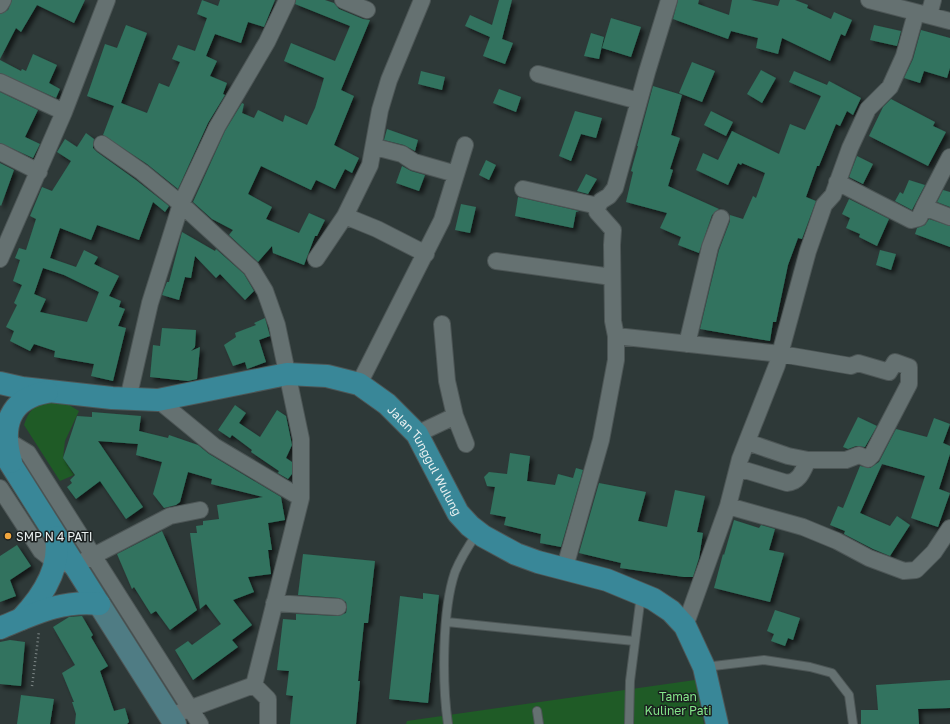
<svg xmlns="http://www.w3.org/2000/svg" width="950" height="724" viewBox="0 0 950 724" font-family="'Golos Text',sans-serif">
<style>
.green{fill:#1f5b26}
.building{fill:#30735e;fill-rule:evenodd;filter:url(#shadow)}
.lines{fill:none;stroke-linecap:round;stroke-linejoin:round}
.lane-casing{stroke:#4d5656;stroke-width:10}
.street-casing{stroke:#4d5656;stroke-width:18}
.secondary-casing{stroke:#4d5656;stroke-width:24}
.primary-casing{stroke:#4d5656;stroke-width:24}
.path{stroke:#7f8988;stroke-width:2.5;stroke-dasharray:1 3;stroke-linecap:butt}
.lane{stroke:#657171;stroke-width:8}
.street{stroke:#657171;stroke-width:16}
.secondary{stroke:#4f7c84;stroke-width:22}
.primary{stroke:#398798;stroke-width:22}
.poi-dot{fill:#f0a63e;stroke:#1a1f1f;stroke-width:1.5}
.labels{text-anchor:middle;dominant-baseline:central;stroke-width:3;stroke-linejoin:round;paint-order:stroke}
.street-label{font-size:12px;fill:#e9f0f0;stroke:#1a1f1f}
.poi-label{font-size:12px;fill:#e9f0f0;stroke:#1a1f1f;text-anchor:start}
.park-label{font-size:12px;fill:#85e78a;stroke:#1a1f1f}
</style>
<defs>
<filter id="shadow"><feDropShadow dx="3.5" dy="3.5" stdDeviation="2" flood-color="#0009"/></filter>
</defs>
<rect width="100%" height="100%" fill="#2e3938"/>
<path class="green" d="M47,401L64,402L79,411L65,441L63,458L74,475L60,481L24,425C28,412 34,405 47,401Z
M695,680L704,724H406L407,721Z"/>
<path class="building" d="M12,0H85L74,23L37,5L21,32L16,28L0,59V14L8,10Z
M202,0L218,6L220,0H275L264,27L248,22L241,43L215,34L206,56L217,61L210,76L227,83L223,94L225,95L208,123L178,189L147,164L103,135L114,106L87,96L105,44L117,48L126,25L147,33L121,103L147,113L159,83L169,87L180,62L172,59L178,45L195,51L207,18L197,14Z
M296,0H325L334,3L339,9L363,19L370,20L341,90L354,96L334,145L359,158L352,173L345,169L335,189L316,180L311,190L261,166L248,194L272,207L266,219L299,233L309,213L325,220L317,236H315L304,265L273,253L272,246L258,262L229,235L233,230L212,219L193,202L225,131L242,103L244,104L242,113L254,118L258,110L283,122L285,115L307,125L315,108L324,78L284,61L291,43L335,61L350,26L295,4Z
M499,0H512L502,39L513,43L505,64L483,56L490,37L465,26L470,15L492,25Z
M678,0H699L698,4L729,15L732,0H751L778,6L780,0H795L808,5L807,8L831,19L834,12L852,20L845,36L841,34L830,61L782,38L778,54L756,48L758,38L731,31L728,39L673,19Z
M611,18L641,27L631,57L602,48Z
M874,25L901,31L897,46L870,40Z
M921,30L950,38V68L947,78L924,71L920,83L904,78L913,59Z
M591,33L604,37L599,59L584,56Z
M33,54L57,65L49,83L60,89L56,98L0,73V60L21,71L22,69L26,71Z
M692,62L715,71L702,102L679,93Z
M761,70L776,78L762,103L747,94Z
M421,71L445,77L442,90L418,84Z
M794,71L827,85L829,81L861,98L853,115L847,111L840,126L836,124L819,166H817L806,197L816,201L802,239L798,238L788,265L776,322H773L770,341L700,329L719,250L730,221V215L743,219L753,196L756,198L765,173L742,163L741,165L738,163L728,185L696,170L703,153L718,160L732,131L779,154L790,124L805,130L821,96L789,82Z
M653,86L682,95L671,135L680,138L670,169L673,170L668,186L719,209L712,215L699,253L678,245L681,237L660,228L667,213L626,202L633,172L631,171L638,146H637Z
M499,89L521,97L516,112L493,103Z
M0,92L38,110L25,137L40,144L33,158L0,143Z
M891,99L935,122L933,126L946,132L928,166L869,136L883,107Z
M575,111L602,118L596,138L581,134L571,161L559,156Z
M711,111L733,122L726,136L704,125Z
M387,129L418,140L415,151L404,145L384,140Z
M86,133L94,139L93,148L97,152L136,180L169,206L165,212L153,202L139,240L97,225L91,240L60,228L50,258L76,267L84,250L98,257L94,264L119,276L109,296L121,301L119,307L125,309L118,326L126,328L113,381L91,376L94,364L54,357L55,351L34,344L30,351L10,341L14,331L6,327L17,305L14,303L22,285L13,281L20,260L15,258L19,248L26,250L36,219L30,216L40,192L42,187L52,191L71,161L57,152L65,139L77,147ZM43,268L64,275L99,292L87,322L40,312L46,299L34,294Z
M857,156L873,164L863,184L849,177Z
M486,160L496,165L489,180L479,175Z
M0,163L14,170L1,206L0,205Z
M402,166L411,171L425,175L419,191L396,183Z
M586,174L597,179L588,194L577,191Z
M909,180L925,185L912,210L895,201L900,192L903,194Z
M943,190L950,192V207L937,202Z
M518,197L579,211L576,212L573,228L515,216Z
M849,199L889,219L877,246L859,237L860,234L846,228L850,218L842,214Z
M461,204L476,207L470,233L455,230Z
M929,219L950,226V247L915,234L917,228L925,225Z
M182,232L215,251L216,249L244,274L254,291L245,300L220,274L216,278L195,256L191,278L185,277L179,300L162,295L167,282H169Z
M880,250L896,254L891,270L876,265Z
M265,318L270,336L259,340L266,362L247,369L245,362L233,366L224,345L236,337L235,333L256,325L254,323Z
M162,328L196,330L195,347L191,351L200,347L197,379L188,381L150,377L153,345L160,346Z
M235,405L246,413L239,423L260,437L277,410L286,416L292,445L286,458L292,462V474L288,479L276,472L278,473L279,471L251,452L252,450L232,435L230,438L218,430Z
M92,412L141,416L139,431L168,438L169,435L198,445L209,454L281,497L285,520L268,523L272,550H268L271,574L248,577L254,592L233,600L252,625L232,640L238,647L193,680L175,650L188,641L192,645L221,624L206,604L200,609L190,533H197L196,526L203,525V521L219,519L217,505L263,497L211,484L212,479L188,472L180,502L176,505L164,508L153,494L162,462L136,455L138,444L98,441L143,507L126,519L100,481L76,499L67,487L72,483L70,480L75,475L63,458L77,416L92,417Z
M858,417L877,426L865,447L856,446L848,449L843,447Z
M934,418L950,424L943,443L950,446V454L939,489L950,493L938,527L911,518L925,476L882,464L860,513L890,526L897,516L910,525L890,556L873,549L844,534L845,531L830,525L838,506L843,508L860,466L870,468L879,462L896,429L927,437Z
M510,453L530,456L527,481L555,485L558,474L573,478L576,468L583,470L561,547L540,543L541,534L504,525L506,517L490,514L495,487L487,486L484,477L489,472L507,474Z
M599,483L646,492L638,521L667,527L675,490L705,496L697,532L703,533L699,558L693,577H684L620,568L621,563L579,553Z
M734,520L759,528L761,525L775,529L769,550L784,553L770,602L714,588L723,554L724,555Z
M162,531L197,610L170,630L156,611L151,614L134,587L132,589L117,554Z
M17,545L31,566L10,580L16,596L0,602V556Z
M303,554L375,561L368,623H364L358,681H360L356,724H290L293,696L286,695L289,671L277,670L283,619L296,620V614L338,616L346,613L347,608L346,602L339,598L298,595Z
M423,593L439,595L428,703L389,699L400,596L423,599Z
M775,610L800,618L793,640L788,638L785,646L771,641L774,634L767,631Z
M82,616L93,635L91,637L108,666L100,671L114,711L125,708L129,722L127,724H75L76,714L72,702H74L62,673L75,665L53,627L69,617Z
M10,640L25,642L21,686L0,684V642Z
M950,680V708L918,709L919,724H861V710H878L876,685Z
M21,695L54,699L50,724H17Z"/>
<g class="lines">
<g class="lane-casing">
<path id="lane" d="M447,622L634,641
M705,667L764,660L810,667L832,673L849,695L853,724
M537,711L539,724
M448,724C442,684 442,610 455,572C461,557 469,545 478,532
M629,724L630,681L641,595"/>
</g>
<g class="street-casing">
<path id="street" d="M343,0L367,10
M869,0L950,21
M0,5L3,0
M929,15L933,0
M538,74L639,101
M0,82L64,112
M102,144L142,172L181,204L251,268L265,291L277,325L301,439V498L254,685L170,716
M375,147L402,154L414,162L456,174
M0,152L39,172
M837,182L911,220L919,218L924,207L950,217
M523,189L598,206
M924,207L950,157
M345,216L377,229L426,254
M0,259L64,112L107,0
M316,259L345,216L370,165L380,110L389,80L422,0
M496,261L612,277
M616,336L781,354L851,366L858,363L889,372L895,362L909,367V384L872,455L868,459L859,455L846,460H808L788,456L747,442
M687,344L710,247L721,218
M359,384L442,220L465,145
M128,399L150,303L181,204L217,127L267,42L287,0
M158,400L214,446L301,498
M455,416L466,444
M417,434L455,416L447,381L442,324
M0,436L28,453L200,724
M738,468L787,483C800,482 803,470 808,460
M0,488L41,551L55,562L74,566L170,516L200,510
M728,506L803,527L837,541L869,558L904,571L916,570L934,552L950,528
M565,567L601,440L616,360V336L613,321L612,245L613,230L597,212L598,206L601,201L609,196L615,188L647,72L669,0
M274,603L338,607
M685,626L728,506L740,459L777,365L808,251L824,205L833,195L850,148L868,109L890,87L904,56L916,13
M254,685L268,699V724"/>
</g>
<g class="secondary-casing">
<path id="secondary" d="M99,604L175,724"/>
</g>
<g class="primary-casing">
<g id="primary">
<path id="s1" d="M0,383L22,388L112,398L158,400L287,374L327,376L359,384L387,404L417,434L458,513L470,526L483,536L516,554L538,562L607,580L653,599L671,611L685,626L704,667L717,724"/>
<path d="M0,447L99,604"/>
<path d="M11,462C1,427 8,399 47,392"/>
<path d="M21,619C42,597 61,568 56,537"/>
<path d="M0,628C34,614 61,600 99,604"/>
</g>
</g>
<path class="path" d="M32,686L39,631"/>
<use href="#lane" class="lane"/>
<use href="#street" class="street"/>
<use href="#secondary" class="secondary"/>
<use href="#primary" class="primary"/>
</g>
<circle class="poi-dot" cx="8" cy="536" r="4"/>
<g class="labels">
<g class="street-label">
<text stroke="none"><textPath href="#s1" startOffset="467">Jalan Tunggul Wulung</textPath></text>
</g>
<g class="poi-label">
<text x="16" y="536">SMP N 4 PATI</text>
</g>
<g class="park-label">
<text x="678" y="696">Taman<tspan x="678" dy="14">Kuliner Pati</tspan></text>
</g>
</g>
</svg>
